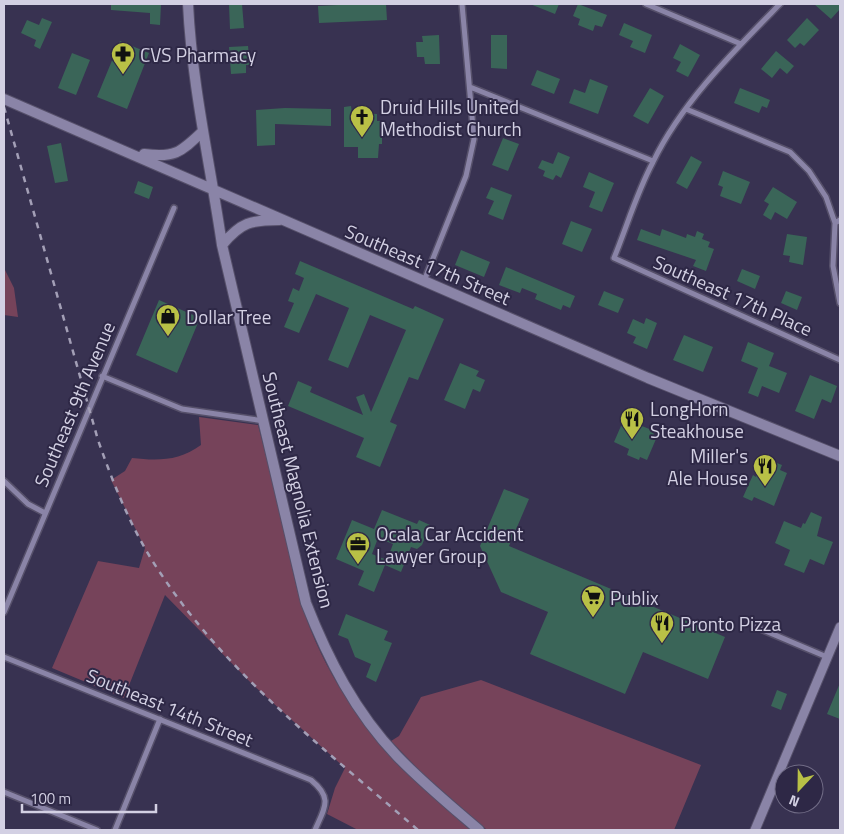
<svg xmlns="http://www.w3.org/2000/svg" width="844" height="834" viewBox="0 0 844 834" font-family="'Titillium Web',sans-serif">
<style>
.green{fill:#76435a}
.building{fill:#3a6558;fill-rule:evenodd}
.lines{fill:none;stroke-linecap:round;stroke-linejoin:round}
.minor-casing{stroke:#56506a;stroke-width:8}
.tertiary-casing{stroke:#56506a;stroke-width:11}
.secondary-casing{stroke:#56506a;stroke-width:12}
.minor{stroke:#8a84a7;stroke-width:5}
.tertiary{stroke:#8a84a7;stroke-width:9}
.secondary{stroke:#8a84a7;stroke-width:10}
.rail{stroke:#a39fb6;stroke-width:2.5;stroke-dasharray:6 6;stroke-linecap:butt}
.labels{text-anchor:middle;dominant-baseline:central;stroke-width:4;stroke-linejoin:round;paint-order:stroke}
.poi-label{font-size:19px;fill:#d3d0e3;stroke:#2e2846;text-anchor:start}
.street-label{font-size:19px;fill:#d3d0e3;stroke:#2e2846}
</style>
<rect width="100%" height="100%" fill="#383251"/>
<path class="green" d="M4,268L14,288L18,317L4,315Z
M199,417L258,425C268,463 278,501 286,539C291,561 295,585 302,606C335,706 395,763 471,830H358L327,814L335,788L345,768L252,684L165,595L124,698L52,668L98,561L139,568L145,548L111,480L125,471L132,458C158,461 179,461 201,445Z
M481,680L701,765L674,830H487L423,774L391,741L399,736L421,697Z"/>
<path class="building" d="M111,4H161L160,25L150,24V13L111,10Z
M229,4H242L244,28L230,29Z
M357,4H386L387,20L319,23L318,6Z
M530,4H559L555,14Z
M578,4L607,15L602,27L595,25L593,31L578,25L580,19L573,16Z
M814,4H840V9L831,19Z
M42,18L52,22L40,49L34,46L36,40L21,33L27,20L39,25Z
M807,18L819,30L804,46L800,43L795,48L787,40Z
M624,23L652,35L645,53L630,47L633,41L619,35Z
M439,35L440,64H425L424,57H417L416,42H423L422,36Z
M491,35H507V69L491,68Z
M120,41L149,53L127,109L97,97Z
M680,44L700,55L688,77L676,71L681,62L673,58Z
M248,46L250,65H246V73L231,74L229,47Z
M776,51L794,66L787,74L780,68L772,78L761,69Z
M72,53L90,60L76,95L58,88Z
M537,70L560,79L554,94L531,85Z
M590,79L608,86L598,114L569,103L574,89L585,93Z
M650,88L664,96L648,124L633,116Z
M740,88L770,100L767,108L762,106L759,113L734,103Z
M351,106L352,113L377,114V121H382V144H379L378,158H358V147H344V107Z
M285,108L331,109V126L275,124V145L257,146L256,110Z
M503,138L519,144L508,171L492,165Z
M61,143L68,181L55,183L47,146Z
M558,152L570,157L561,178L556,175L553,180L543,176L545,171L538,168L542,160L553,164Z
M691,156L702,162L687,189L676,183Z
M723,171L750,182L741,204L720,196L723,187L718,185Z
M589,172L614,183L602,212L589,207L595,192L583,187Z
M138,181L153,187L149,199L134,193Z
M491,187L512,195L503,220L488,214L494,201L486,198Z
M773,187L797,202L787,219L775,212L771,220L763,215L769,204L764,201Z
M571,221L592,229L582,252L562,244Z
M641,229L660,236L662,229L686,238L687,234L695,237L697,231L704,234L702,239L710,242L708,247L714,249L706,271L693,266L696,260L637,240Z
M787,234L807,237L803,265L789,262L790,256L783,255Z
M461,250L490,262L484,277L455,265Z
M300,261L413,309L415,306L444,319L418,380L409,377L390,422L397,425L380,467L356,457L364,438L288,406L298,381L312,387L310,392L363,415L356,397L364,394L371,412L406,330L370,315L348,368L328,360L349,308L316,294L299,333L284,327L294,303L288,301L293,288L299,291L304,278L295,274Z
M506,267L575,296L570,308L563,305L561,310L535,299L537,294L522,288L520,293L499,285Z
M742,269L760,276L755,289L737,281Z
M604,291L624,299L618,313L598,305Z
M786,291L802,297L797,310L781,303Z
M159,300L200,318L177,373L136,355Z
M646,318L657,323L647,349L633,343L636,337L627,333L633,319L644,324Z
M684,335L713,347L703,372L673,360Z
M748,342L774,353L769,366L787,373L779,393L762,386L758,397L748,393L758,368L741,361Z
M460,363L479,371L476,376L485,380L480,392L473,389L465,409L444,400Z
M810,375L837,386L831,403L822,399L814,419L795,411Z
M624,419L652,430L656,439L647,460L640,457L639,460L627,455L629,449L614,442Z
M764,458L782,465L780,470L787,473L774,506L754,497L752,501L743,497L753,475L756,477Z
M504,489L529,499L509,546L725,637L708,679L643,652L625,694L530,654L548,612L501,592L480,546Z
M382,510L417,524L419,520L430,525L422,545L417,549L411,547L401,572L385,565L374,592L358,585L364,571L336,559L352,520L374,529ZM378,538L393,544L387,560L372,554Z
M811,512L822,517L817,536L833,542L824,565L810,559L804,573L784,565L790,550L775,543L784,521L801,528L803,523L805,524Z
M346,614L388,631L384,640L392,643L376,682L366,677L371,664L355,657L348,639L338,635Z
M840,683V719L827,714Z
M777,690L787,694L781,710L771,706Z"/>
<g class="lines">
<g class="minor-casing">
<path id="minor" d="M646,4L741,44
M780,4C734,51 682,102 653,162C637,192 627,226 614,258L840,360
M470,87L653,161
M686,109L790,152L809,171L826,197L835,223
M840,220L835,223L833,266L840,303
M424,281L466,176L474,139L462,4
M102,376L182,409L264,421
M4,481L28,504L45,513
M4,612L174,208
M756,627L827,657
M4,657L311,780C333,798 325,807 315,830
M4,792L97,830
M115,830L160,719"/>
</g>
<g class="tertiary-casing">
<path id="tertiary" d="M755,830L840,627"/>
</g>
<g class="secondary-casing">
<path id="secondary" d="M188,4C192,86 210,163 222,245L306,603C328,659 355,712 397,756C423,783 451,806 479,830
M4,99L648,378L840,456
M144,154C174,158 180,153 202,132
M222,245C241,222 251,220 280,220"/>
</g>
<use href="#minor" class="minor"/>
<use href="#tertiary" class="tertiary"/>
<use href="#secondary" class="secondary"/>
<path class="rail" d="M4,107L98,440C114,486 133,533 161,574C228,675 327,751 418,830"/>
</g>
<defs>
<g id="pharmacy-pin" transform="scale(1.25)"><path d="M0 17L-7.5 6A9.5 9.5 0 1 1 7.5 6Z" fill="#b9c046" stroke="#2e2846"/><path d="M-2-6h4v4h4v4h-4v4h-4v-4h-4v-4h4Z" fill="#111"/></g>
<g id="church-pin" transform="scale(1.25)"><path d="M0 17L-7.5 6A9.5 9.5 0 1 1 7.5 6Z" fill="#b9c046" stroke="#2e2846"/><path d="M-1.2-6h2.4v3.5h3.3v2.4h-3.3V6h-2.4V-.1h-3.3v-2.4h3.3Z" fill="#111"/></g>
<g id="shop-pin" transform="scale(1.25)"><path d="M0 17L-7.5 6A9.5 9.5 0 1 1 7.5 6Z" fill="#b9c046" stroke="#2e2846"/><path d="M-5-2.5h2.3a2.7 3.5 0 0 1 5.4 0H5L5.5 6h-11ZM-1.5-2.5h3a1.5 2.3 0 0 0-3 0Z" fill="#111"/></g>
<g id="restaurant-pin" transform="scale(1.25)"><path d="M0 17L-7.5 6A9.5 9.5 0 1 1 7.5 6Z" fill="#b9c046" stroke="#2e2846"/><path d="M-5-6h1v4h1v-4h1v4h1v-4h1v5L-1.5 .5V6h-2V.5L-5-1ZM5-6V6H3V1.5H1.5Q1.5-4 5-6Z" fill="#111"/></g>
<g id="office-pin" transform="scale(1.25)"><path d="M0 17L-7.5 6A9.5 9.5 0 1 1 7.5 6Z" fill="#b9c046" stroke="#2e2846"/><path d="M-6-3h4V-5.5h4V-3h4V5H-6ZM-1-4.5V-3h2v-1.5ZM-6 0V1H6V0Z" fill="#111"/></g>
<g id="supermarket-pin" transform="scale(1.25)"><path d="M0 17L-7.5 6A9.5 9.5 0 1 1 7.5 6Z" fill="#b9c046" stroke="#2e2846"/><path d="M-6-5.5h2.5l.6 2H6L4.5 2H-2.5L-4.4-4H-6ZM-1.5 3.2a1.3 1.3 0 1 0 .1 0ZM3 3.2a1.3 1.3 0 1 0 .1 0Z" fill="#111"/></g>
</defs>
<g fill-rule="evenodd">
<use href="#pharmacy-pin" x="123" y="54"/>
<use href="#church-pin" x="362" y="117"/>
<use href="#shop-pin" x="168" y="316"/>
<use href="#restaurant-pin" x="632" y="419"/>
<use href="#restaurant-pin" x="765" y="466"/>
<use href="#office-pin" x="358" y="544"/>
<use href="#supermarket-pin" x="593" y="597"/>
<use href="#restaurant-pin" x="662" y="623"/>
</g>
<g class="labels">
<g class="poi-label">
<text x="140" y="54">CVS Pharmacy</text>
<text x="380" y="106">Druid Hills United<tspan x="380" dy="22">Methodist Church</tspan></text>
<text x="186" y="316">Dollar Tree</text>
<text x="650" y="408">LongHorn<tspan x="650" dy="22">Steakhouse</tspan></text>
<text x="748" y="455" text-anchor="end">Miller's<tspan x="748" dy="22">Ale House</tspan></text>
<text x="376" y="533">Ocala Car Accident<tspan x="376" dy="22">Lawyer Group</tspan></text>
<text x="610" y="597">Publix</text>
<text x="680" y="623">Pronto Pizza</text>
</g>
<g class="street-label">
<text transform="translate(428 264) rotate(23)">Southeast 17th Street</text>
<text transform="translate(733 295) rotate(24)">Southeast 17th Place</text>
<text transform="translate(74 404) rotate(-67)">Southeast 9th Avenue</text>
<text transform="translate(299 490) rotate(76)">Southeast Magnolia Extension</text>
<text transform="translate(170 707) rotate(22)">Southeast 14th Street</text>
</g>
</g>
<rect width="844" height="834" fill="none" stroke="#d3d0e3" stroke-width="10"/>
<g transform="translate(799 789) rotate(202)"><circle r="24" fill="#2e2846" stroke="#706b85"/>
<path d="M0-4L9 19L0 12L-9 19Z" fill="#b9c046"/>
<text y="-8" font-size="14" font-weight="bold" text-anchor="middle" fill="#d3d0e3">N</text>
</g>
<path d="M22 804v8h134v-8" fill="none" stroke="#d3d0e3" stroke-width="2.5"/>
<text x="30" y="804" font-size="15" fill="#d3d0e3" stroke="#2e2846" stroke-width="4" paint-order="stroke">100 m</text>
</svg>
